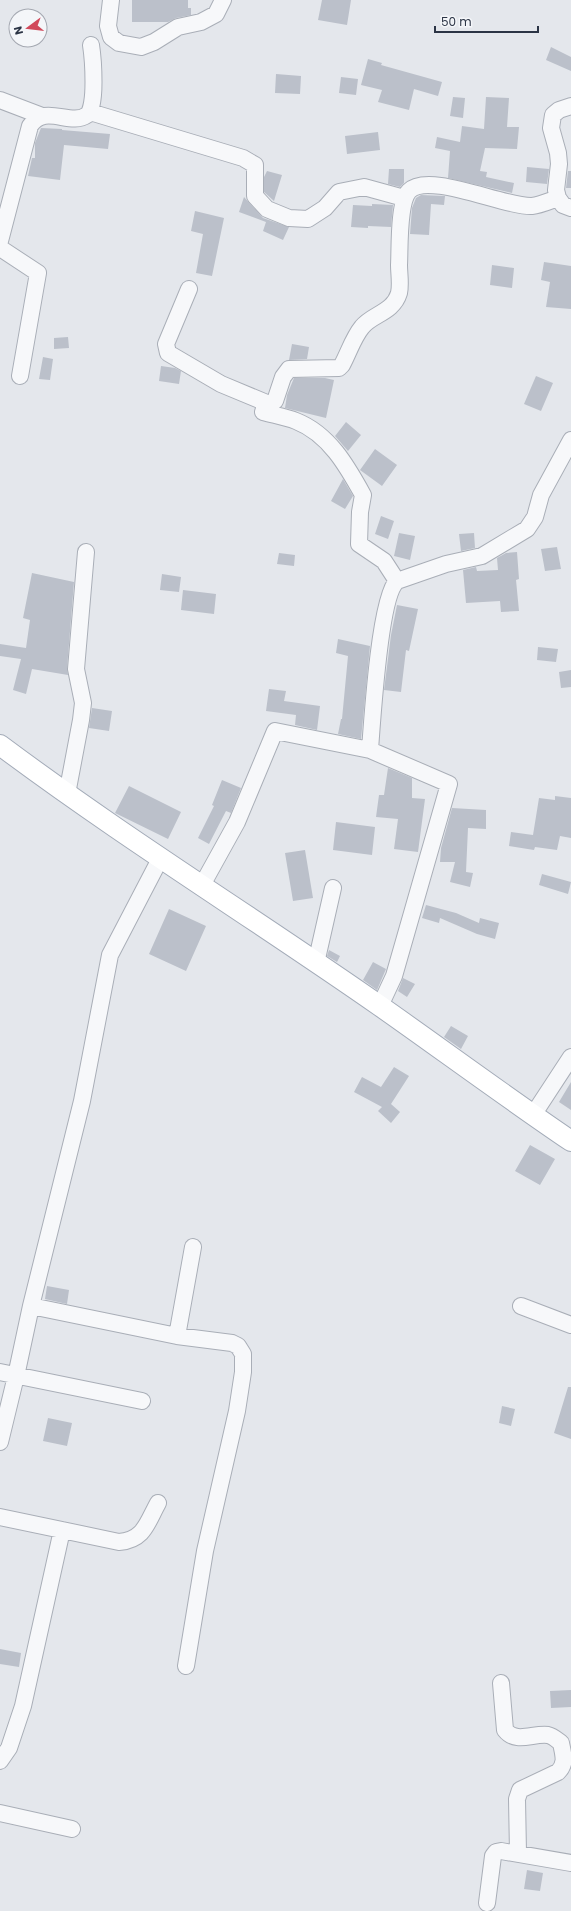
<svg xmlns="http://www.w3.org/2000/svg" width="571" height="1911" viewBox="0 0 571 1911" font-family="Poppins,sans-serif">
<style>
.building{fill:#bbc0ca}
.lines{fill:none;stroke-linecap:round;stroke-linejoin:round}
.minor-casing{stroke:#a9aeb7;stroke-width:18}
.major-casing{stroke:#a3abb8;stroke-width:22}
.minor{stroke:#f7f8fa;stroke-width:16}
.major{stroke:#fff;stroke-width:20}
</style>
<rect width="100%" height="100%" fill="#e4e7ec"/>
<path class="building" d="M132,0H188V8H191V15L176,18L168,22H132Z
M322,0H351L347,25L318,20Z
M551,47L571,57V71L546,60Z
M368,59L382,63L381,65L442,82L438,96L414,89L409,110L378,102L382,90L361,85Z
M276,74L301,76L300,94L275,93Z
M341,77L358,79L356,95L339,93Z
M453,97L465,98L463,118L450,116Z
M486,97L509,98L507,127H519L517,149L485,148L480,171L487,172L486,177L514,183L512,193L448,178L450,151L435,148L437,137L460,142L462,126L484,129Z
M41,128L62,129V130L110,134L108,149L64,145L60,180L28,176L32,158H35V143Z
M378,132L380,150L347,154L345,136Z
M527,167L549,169L547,184L526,182Z
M389,169H404V183L400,187L388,184Z
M267,171L282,175L274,201L264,192V177Z
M568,171H571V188H566Z
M421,195L445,196L444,205L431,204L429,235L410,234L412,208L416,198Z
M244,197L263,218L289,227L283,240L263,231L266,222L239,212Z
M372,204L393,205L391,227L368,226V228L351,227L353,205L372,206Z
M195,211L224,218L212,276L196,273L203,234L191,231Z
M544,262L571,266V309L546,307L550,282L541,280Z
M492,265L514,268L512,288L490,285Z
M68,337L69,348L54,349V338Z
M292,344L309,347L307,359L289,360Z
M43,357L53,359L50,380L39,379Z
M161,366L175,368L181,371L179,384L159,381Z
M536,376L553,383L541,411L524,404Z
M294,378H325L334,380L326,418L285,408L287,395Z
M346,422L361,435L348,451L335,436Z
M375,449L397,465L382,486L360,470Z
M343,479L353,496L345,509L331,501Z
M381,516L394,521L388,539L375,534Z
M399,533L415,536L410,560L394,556Z
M474,533L475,548L461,551L459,534Z
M557,547L561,569L545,571L541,549Z
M517,552L519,579L516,580L519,611L501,612L500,601L466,603L463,570L476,567L477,571L498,570L497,558L506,553Z
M279,553L295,555L294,566L277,564Z
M32,573L74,582L67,668L68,675L32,669L26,694L13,690L21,659L0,656V644L26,648L30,620L23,618Z
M162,574L181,577L179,592L160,590Z
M183,590L216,594L214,614L181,610Z
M397,605L418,609L409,651L406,650L401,692L384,690L391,635Z
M338,639L370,646L361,739L338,734L341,719H342L348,656L336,653Z
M538,647L558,649L556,662L537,660Z
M571,670V687L561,688L559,672Z
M269,689L286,691L284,701L320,706L317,730L295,725L296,715L266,711Z
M92,708L112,711L109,731L89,728Z
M388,768L412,778V798L425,799L418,852L394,849L398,819L376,817L379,795H384Z
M222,780L241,788L231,813L226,811L209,844L198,838L214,806L212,805Z
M129,786L181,812L168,839L115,813Z
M555,796L571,798V838L560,836L557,850L535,847L534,850L509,846L511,832L533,835L539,798L555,800Z
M452,808L486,810V829L468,828L466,872L473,873L470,887L450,882L455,862H440L441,848Z
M336,822L375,827L372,855L333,850Z
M305,850L313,898L293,901L285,853Z
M542,874L571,882L568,894L539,885Z
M426,905L456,913L479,923L480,918L499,923L495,939L477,934L440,918L439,923L422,918Z
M169,909L206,926L186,971L149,954Z
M329,950L340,956L337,962L327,956Z
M373,962L386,969L377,990L363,980Z
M403,978L415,984L407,997L398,991Z
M451,1026L468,1036L461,1049L444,1037Z
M394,1067L409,1076L391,1104L400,1112L391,1123L378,1111L382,1107L354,1092L362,1077L381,1087Z
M571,1082V1110L559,1102Z
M530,1145L555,1159L540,1185L515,1171Z
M47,1286L69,1290L67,1304L45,1299Z
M568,1387H571V1439L554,1433Z
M502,1406L515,1409L511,1426L499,1423Z
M48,1418L72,1423L67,1446L43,1441Z
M0,1649L21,1653L19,1667L0,1664Z
M571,1690V1707L551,1708L550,1691Z
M527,1870L543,1873L540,1891L524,1889Z"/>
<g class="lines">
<g class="minor-casing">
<path id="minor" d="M111,0L108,26L111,37L119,43L141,47L154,42L178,27L201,22L216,14L223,0
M0,100L42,116
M571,106L559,110L553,115L551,128L558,153L559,164L556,190L558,198L563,205L571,208
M90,112L243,158L255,165V196L267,209L289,218L308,219L325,208L339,192L364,187L404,198
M0,241L30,126C45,103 70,127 87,115C97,107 93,58 91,45
M0,248L38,273L20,376
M189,289L166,344L168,353L221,384L269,404L275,401L283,377L289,369L339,368L342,365C349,352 353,338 362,327C372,314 393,313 399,293C401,284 399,274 399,265C400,249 398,203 409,191C428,171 504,207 532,206C541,205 549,201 558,198
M266,403L263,412C274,415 286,417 296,421C329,434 347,466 363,495L360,512L359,544L384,561L397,581
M370,750C372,722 380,596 397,581L446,564L482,556L527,529L535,517L541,495L571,440
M67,794L81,720L83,703L76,669L86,552
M201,887L237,822L275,731L370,750L449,784L394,976L380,1006
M316,963L333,888
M533,1115L571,1057
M31,1306L177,1336L232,1343L238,1346L243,1354V1372L237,1411L205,1551L186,1666
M521,1306L571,1325
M177,1336L193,1247
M0,1372L142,1401
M0,1442L16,1376L31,1306L82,1101L110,955L160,859
M0,1517L119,1542C144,1540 147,1523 158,1503
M501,1683L505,1730C516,1744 533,1733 548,1735C553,1736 557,1740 561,1743C563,1754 567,1763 558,1772L520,1790L517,1799L518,1853
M0,1761L9,1748L23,1706L62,1530
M0,1813L72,1829
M487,1903L493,1856L496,1852L501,1851L571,1863"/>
</g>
<g class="major-casing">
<path id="major" d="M0,745C123,837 254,918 380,1006C444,1051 506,1097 571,1141"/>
</g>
<use href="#minor" class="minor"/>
<use href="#major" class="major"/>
</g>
<g transform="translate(28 28) rotate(255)"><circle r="19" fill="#f4f6f9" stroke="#a4a8b1"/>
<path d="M0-3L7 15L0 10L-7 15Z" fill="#d1495b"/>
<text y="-6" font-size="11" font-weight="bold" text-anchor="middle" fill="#2b3445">N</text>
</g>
<path d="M435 26v6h103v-6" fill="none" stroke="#2b3445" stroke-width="2"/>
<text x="441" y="26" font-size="12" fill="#2b3445" stroke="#f4f6f9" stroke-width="3" paint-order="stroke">50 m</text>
</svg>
